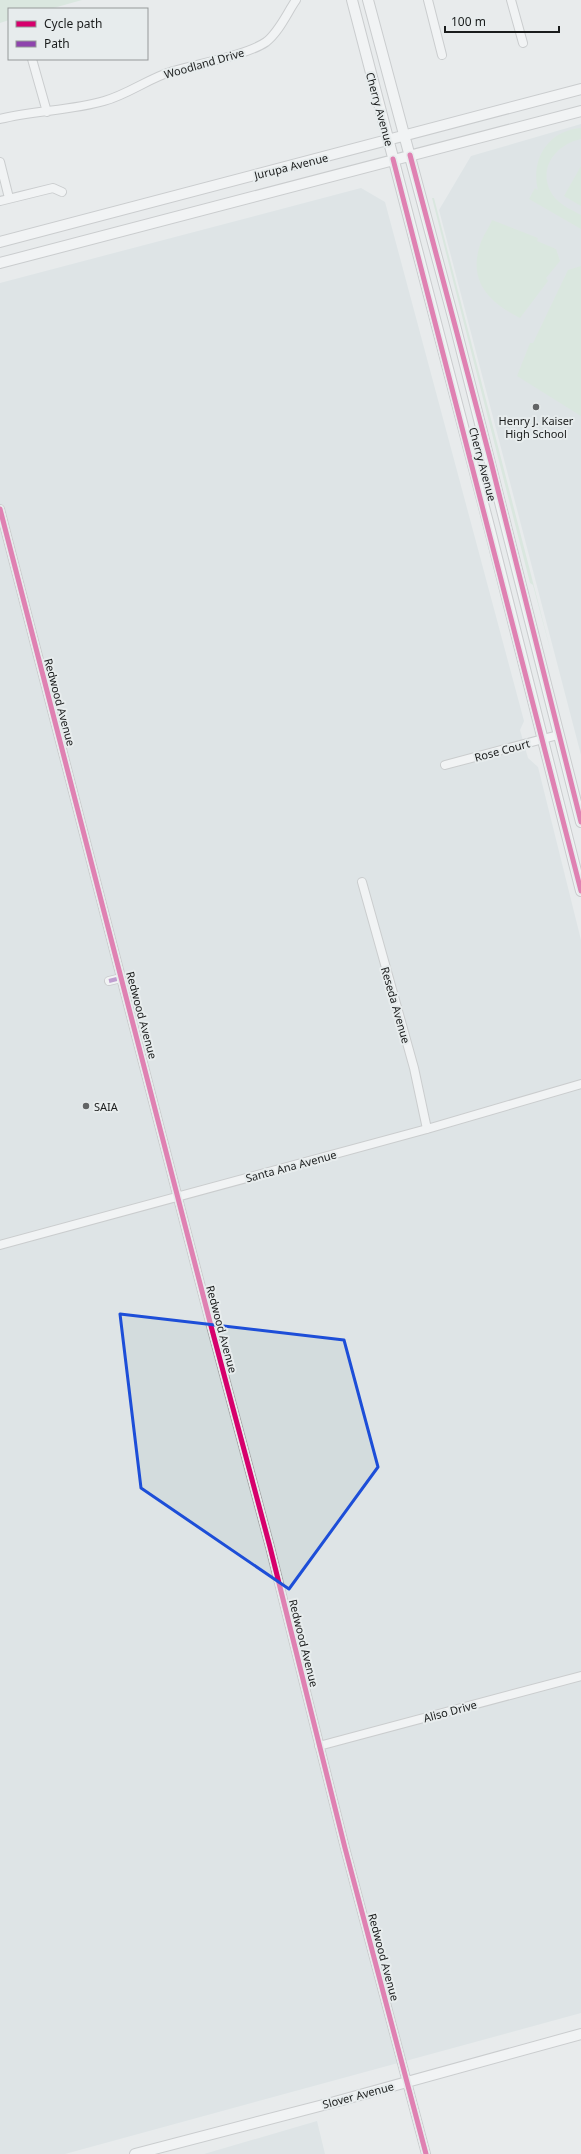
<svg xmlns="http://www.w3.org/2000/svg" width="581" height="2154" viewBox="0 0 581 2154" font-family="'Noto Sans',sans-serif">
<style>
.built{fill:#d3dcdd}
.green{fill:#cbe2cf}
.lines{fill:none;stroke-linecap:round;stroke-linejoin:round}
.minor-casing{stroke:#a7a8a9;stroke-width:10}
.major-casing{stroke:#a7a8a9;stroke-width:12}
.minor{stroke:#fcfcfc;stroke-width:8}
.major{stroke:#fcfcfc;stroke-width:10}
.quiet{stroke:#8e44ad;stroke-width:4;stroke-dasharray:8 4;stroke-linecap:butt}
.cycleway-casing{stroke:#e7eced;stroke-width:8}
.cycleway{stroke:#d6006c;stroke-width:5}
.marked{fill:none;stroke:#1d4ed8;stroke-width:3;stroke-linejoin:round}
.poi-dot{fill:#626465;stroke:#e7eced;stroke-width:1.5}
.labels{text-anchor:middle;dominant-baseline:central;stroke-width:4;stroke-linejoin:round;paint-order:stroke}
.street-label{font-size:11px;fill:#1a1c1c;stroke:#e7eced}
.poi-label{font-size:11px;fill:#1a1c1c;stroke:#e7eced}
</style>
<rect width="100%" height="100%" fill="#e8ebec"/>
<path class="built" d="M581,124V755L439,210L471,156Z
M361,188L385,202L524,721L520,730L528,758L538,767L581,940V2013L65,2154H0V283Z
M317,2121L325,2154H204Z"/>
<path class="green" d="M0,0H82L50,9H9V20L0,23Z
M581,128V139C553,145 535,173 555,198C562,206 572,210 581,215V229L529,199L535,188L538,190C530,159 549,130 581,128Z
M581,166V206L564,196Z
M432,198H434L553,660L533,585L530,583Z
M492,220L538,238L537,241L556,249L560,261L546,278L548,281L520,318C488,302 467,280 481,242C484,234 489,228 492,220Z
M581,266V416L517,376L530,343H533L568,270Z"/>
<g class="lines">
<g class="minor-casing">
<path id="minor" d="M428,0L442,55
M511,0L523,43
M32,59L47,112
M0,119C34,110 70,111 104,101C129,94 149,78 173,71C197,64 247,55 266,42C279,32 287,13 296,0
M0,162L9,198
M0,201L53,188L62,192
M0,509L211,1326L270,1547L345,1848L426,2154
M445,765L558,735
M362,882L414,1068L427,1129
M109,981L121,978
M0,1245L427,1129L581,1084
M319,1746L581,1676"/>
</g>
<g class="major-casing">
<path id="major" d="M352,0L490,530L581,891
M368,0L454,321L581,822
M0,242L581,89
M0,263L581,111
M135,2154L331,2103L581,2034"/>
</g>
<use href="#minor" class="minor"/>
<use href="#major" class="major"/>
<path class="quiet" d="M109,981L121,978"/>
<g class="cycleway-casing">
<path id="cycleway" d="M410,155L491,462L581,822
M393,159L581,891
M0,509L211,1326L270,1547L345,1848L426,2154"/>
</g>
<use href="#cycleway" class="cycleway"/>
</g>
<path d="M0 0H581V2154H0ZM120,1314L344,1340L378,1467L289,1589L141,1488Z" fill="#e8ebec" fill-opacity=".55" fill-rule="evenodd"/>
<path class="marked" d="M120,1314L344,1340L378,1467L289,1589L141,1488Z"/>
<g class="poi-dot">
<circle cx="536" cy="407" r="4"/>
<circle cx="86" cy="1106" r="4"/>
</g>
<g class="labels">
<g class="street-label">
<text transform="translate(204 63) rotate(-16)">Woodland Drive</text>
<text transform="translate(380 109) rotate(75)">Cherry Avenue</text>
<text transform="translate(291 166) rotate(-14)">Jurupa Avenue</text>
<text transform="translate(483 464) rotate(75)">Cherry Avenue</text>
<text transform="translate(60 702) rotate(75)">Redwood Avenue</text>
<text transform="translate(502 750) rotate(-15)">Rose Court</text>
<text transform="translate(396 1005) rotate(74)">Reseda Avenue</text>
<text transform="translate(142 1015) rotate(75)">Redwood Avenue</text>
<text transform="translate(291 1166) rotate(-15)">Santa Ana Avenue</text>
<text transform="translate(222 1329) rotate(75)">Redwood Avenue</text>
<text transform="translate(304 1643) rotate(76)">Redwood Avenue</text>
<text transform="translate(450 1711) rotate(-15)">Aliso Drive</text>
<text transform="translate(384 1957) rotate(75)">Redwood Avenue</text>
<text transform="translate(358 2095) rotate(-15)">Slover Avenue</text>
</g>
<g class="poi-label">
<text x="536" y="420">Henry J. Kaiser<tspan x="536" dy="13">High School</tspan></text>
<text x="94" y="1106" text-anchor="start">SAIA</text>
</g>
</g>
<rect x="8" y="8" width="140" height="52" fill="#e7eced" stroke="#959999"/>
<rect x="16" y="21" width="20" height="6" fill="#d6006c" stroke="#959999"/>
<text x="44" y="28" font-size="12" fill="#1a1c1c">Cycle path</text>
<rect x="16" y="41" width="20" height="6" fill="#8e44ad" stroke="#959999"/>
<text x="44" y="48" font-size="12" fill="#1a1c1c">Path</text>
<path d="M445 26v6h114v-6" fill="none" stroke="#1a1c1c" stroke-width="2"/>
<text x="451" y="26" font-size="12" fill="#1a1c1c" stroke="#e7eced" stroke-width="3" paint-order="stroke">100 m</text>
</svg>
